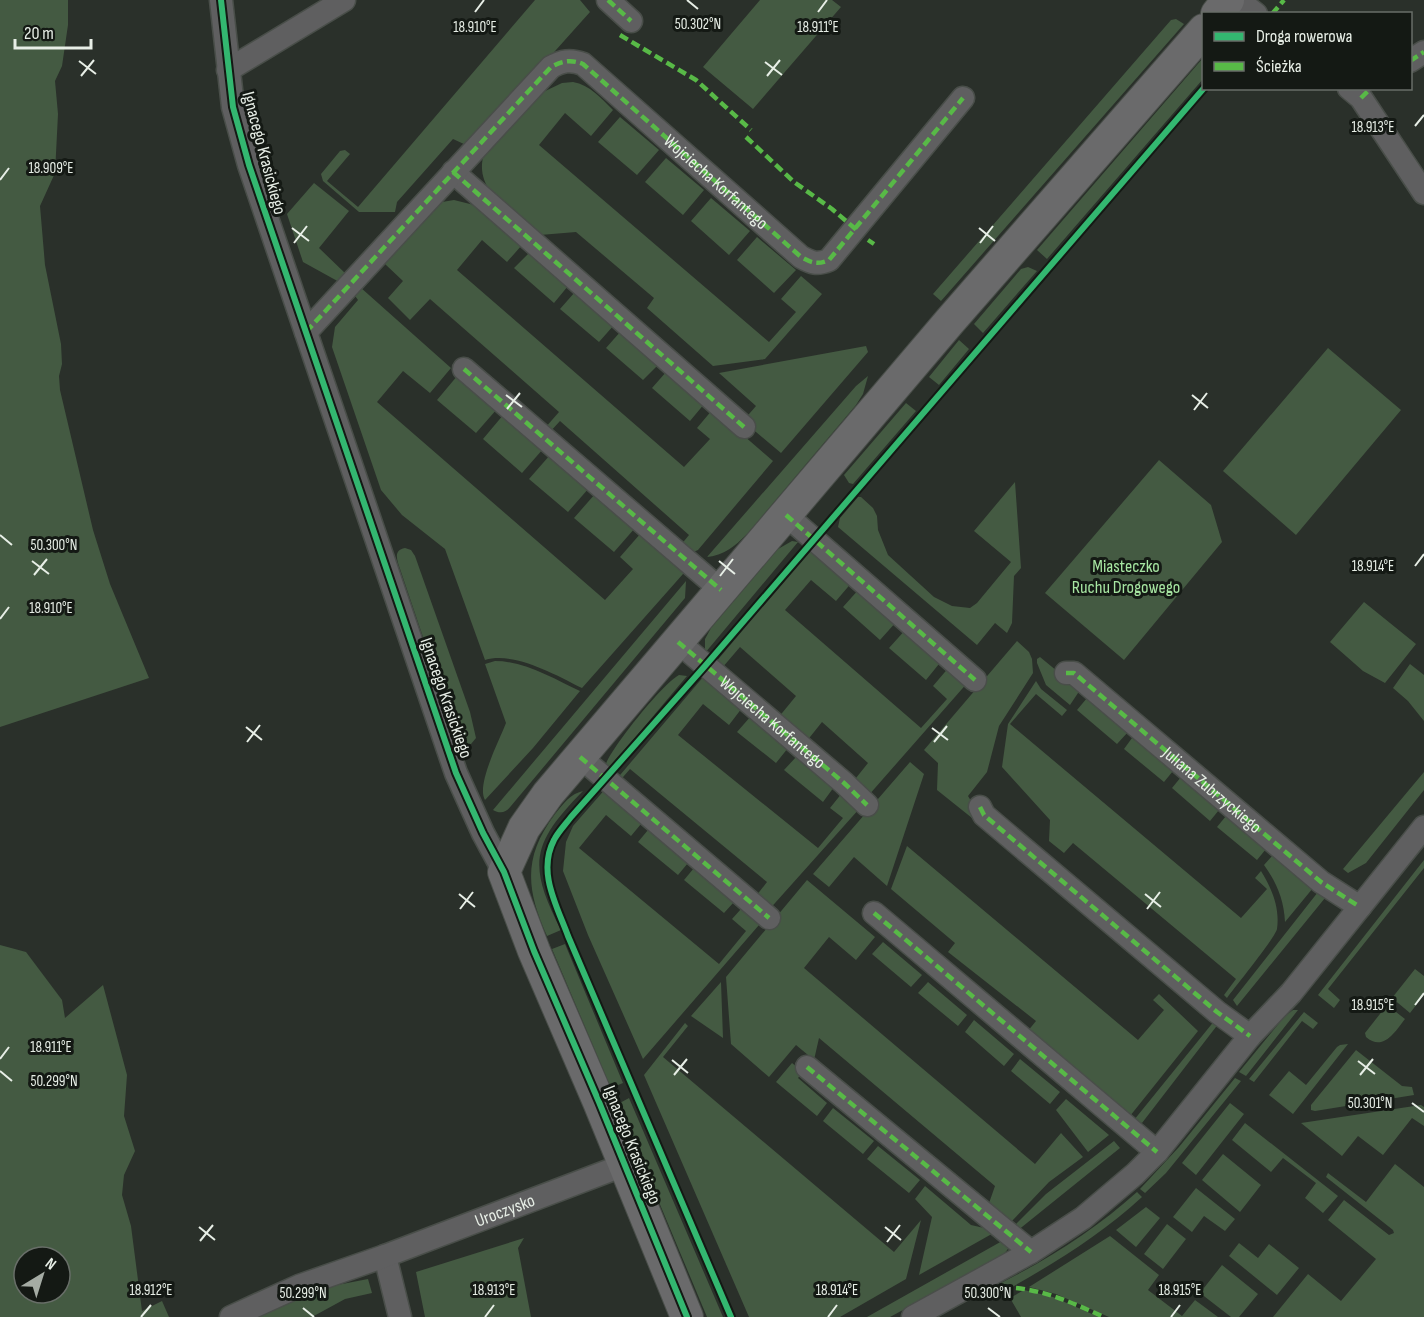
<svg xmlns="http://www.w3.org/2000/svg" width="1424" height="1317" viewBox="0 0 1424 1317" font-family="'Sofia Sans Condensed',sans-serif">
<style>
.green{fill:#445a42;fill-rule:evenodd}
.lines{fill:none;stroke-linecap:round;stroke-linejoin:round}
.street-casing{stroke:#494e49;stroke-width:25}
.secondary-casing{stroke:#494e49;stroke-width:34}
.street{stroke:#5f5f60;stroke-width:22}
.secondary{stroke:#6a6a6b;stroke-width:32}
.quiet{stroke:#58b947;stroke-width:4.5;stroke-dasharray:9 4.5;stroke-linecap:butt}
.cycleway-casing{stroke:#141914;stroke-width:10}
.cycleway{stroke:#33b770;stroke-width:6}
.ticks{fill:none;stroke:#e7eee6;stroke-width:2}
.labels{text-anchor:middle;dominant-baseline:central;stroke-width:6;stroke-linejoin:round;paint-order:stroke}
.street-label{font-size:18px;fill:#e7eee6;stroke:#141914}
.park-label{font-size:18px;fill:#a7e6a2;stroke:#141914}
.ticks-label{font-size:15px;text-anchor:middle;fill:#e7eee6;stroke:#141914;stroke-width:6;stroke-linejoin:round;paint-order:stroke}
</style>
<rect width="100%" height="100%" fill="#2a302a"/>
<path class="green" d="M0,0H68V25L62,66L55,81L58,114L55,173L40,206L45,265L61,344L62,364L59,376L60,390L93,530L110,584L149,678L0,727Z
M535,0H580L590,12L513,98L466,145L453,139L397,202L395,212H359L323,181L321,174L340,151L345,150L350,154L327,181L358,207Z
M760,0H832L841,7L753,109L703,67Z
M1176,19L1184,24L941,301L933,294L1171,20Z
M1203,58V79L1047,259L1037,250Z
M573,82C590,85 601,98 613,110L591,136L565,113L539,145L769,342L796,312L781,299L801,276L822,294L765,359L713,366L647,308L654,298L576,232L540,235C515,214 472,192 484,154L541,93L562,83Z
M620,117L659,150L637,175L598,142Z
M666,158L704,190L683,215L645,182Z
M314,183L349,211L319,248L347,275L341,283L303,262L287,214Z
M711,198L750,231L729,255L691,221Z
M454,200L474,205L522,245L507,262L482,240L457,270L684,467L710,439L697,428L713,409L773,461L698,550L691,553L680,546L689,535L560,421L549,433L545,428L559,412L430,299L410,320L388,298L403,281L385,264L436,203Z
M757,237L796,270L774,293L737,260Z
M531,253L568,286L554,303L514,268L528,254Z
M1028,267L1037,271L983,333L974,324L1021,269Z
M360,287L451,368L430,393L403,371L377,402L605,600L633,569L620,557L641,533L683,570V574L582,688C556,675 514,651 485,660L445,549L402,515L381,490L332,347L335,327L358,300L353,293Z
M575,292L614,325L599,342L560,309Z
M621,331L659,364L643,380L606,348Z
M959,340L969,349L939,385L929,377Z
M866,346L868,352L781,453L743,421L756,406L719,373Z
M1328,348L1401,410L1296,535L1223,471Z
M667,371L705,403L690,421L652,388Z
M458,375L497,409L476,433L437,400Z
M868,376L863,394L856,405L747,534C735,546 725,555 707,557L856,386Z
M906,403L916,411L853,484L849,483L844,475Z
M504,414L543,449L522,473L483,439Z
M550,455L589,488L568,512L529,479Z
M1159,460L1211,505L1222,542L1124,660L1045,593Z
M1015,482L1021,568L1014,576L1012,623L1007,633L995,623L977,645L838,527L840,518L858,497H861L873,508L877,516L878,530L888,555L934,597L952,606L970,608L977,603L1011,562L974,531Z
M595,494L635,528L614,552L574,518Z
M792,541L798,542L705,653V639L711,628L778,549Z
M813,547L853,581L836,601L811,580L785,610L921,728L947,699L933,686L950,666L969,681L868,796L852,783L868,763L822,722L806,742L778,718L796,696L740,647L722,668L715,663Z
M405,548L411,550L415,556L470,712L476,738L471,744H463L453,726L400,569C397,560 393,550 405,548Z
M686,581L685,598L511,806C506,813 500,814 493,810Z
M860,588L897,621L880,640L843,607Z
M1364,602L1416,644L1385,683L1363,671L1330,642Z
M907,628L943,659L926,680L889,648Z
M1017,641L1029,652L1032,659L1033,673L999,726L987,772L968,796L977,811L972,818L937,790L938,763L924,750Z
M1040,657L1080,690L1070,705L1046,685L1037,663V659Z
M495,661C525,661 554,679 580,691L533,748L485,800C476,785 499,741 506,723L485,664Z
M1410,664L1424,675V721L1408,701L1393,688Z
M679,675L687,676L607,771L606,764C612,747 663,683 679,675Z
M704,676L742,708L729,725L703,704L678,735L818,848L843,818L830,808L842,793L860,808L767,912L753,900L767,882L630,769L617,784L615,781Z
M1036,681L1041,689L1067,710L1062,716L1036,694L1010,724L1241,918L1267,889L1255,878L1261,871C1272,889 1280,908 1277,929C1275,938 1235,987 1227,998L1224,995L1236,979L1073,843L1064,853L1049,841L1050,820L1002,767L1008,724Z
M1087,698L1128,732L1117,744L1077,710Z
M751,716L788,748L776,763L737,732Z
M1132,738L1173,771L1164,782L1124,749Z
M797,756L834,787L823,802L784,770Z
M910,762L924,774L887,886L854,857L829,887L813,874Z
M1424,772V790L1366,863L1348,873L1343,869Z
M1181,777L1219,810L1210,821L1172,788Z
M607,787L642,819L641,824L631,836L606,815L579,848L719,964L746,931L732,919L741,909L759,925L643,1059L588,935L563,871L566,842L573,826Z
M583,791C532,843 527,864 561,930L547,936C526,889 523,857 555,814C564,803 570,794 583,791Z
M1226,816L1266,849L1257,860L1217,827Z
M648,830L688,863L678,875L638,842Z
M907,846L1138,1040L1164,1010L1153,1000L1159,994L1198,1031L1130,1116L1023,1037L1036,1021L948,952L955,943L891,889Z
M1273,855L1313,888L1285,922C1284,900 1277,883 1264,865Z
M1424,860V868L1328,989L1340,1000L1334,1008L1318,995Z
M694,868L734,902L724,913L684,880Z
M807,880L875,937L856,960L829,937L804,968L1035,1164L1061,1133L1083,1157L1049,1182L1011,1222L988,1206L995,1186L819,1038L814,1060L796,1045L769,1077L731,1044L726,977Z
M1318,892L1325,898L1237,1006L1233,1000Z
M883,942L922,975L911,987L872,954Z
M565,944L623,1083L611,1088L552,949Z
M0,945L26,952L62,1000L65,1018L103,985L127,1075L124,1116L135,1151L124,1175L122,1195L131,1226L142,1311L162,1301L169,1317H0ZM24,1257H60V1293H24Z
M1415,969L1424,976V995L1410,1013L1392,998Z
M721,982L723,1038L691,1016Z
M928,982L967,1015L958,1026L918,993Z
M1387,1005L1405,1019C1395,1032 1383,1052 1366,1037L1365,1033Z
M1293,1010H1298L1246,1076L1239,1072L1285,1016Z
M1304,1012L1318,1023L1313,1029L1302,1021L1254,1082L1249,1079Z
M974,1020L1014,1054L1004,1066L965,1032Z
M1215,1020L1219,1023L1142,1123L1134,1120Z
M685,1023L688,1026L663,1057L894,1252L921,1220L906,1279L840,1317H749L644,1075Z
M1348,1044L1293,1114L1269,1095L1289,1071L1306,1085L1337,1047L1340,1045Z
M1356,1050L1402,1086L1412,1087L1414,1095L1315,1111L1311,1110V1105Z
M1020,1059L1060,1092L1050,1104L1011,1071Z
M792,1063L803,1072L798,1078L827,1103L817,1116L776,1082Z
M1235,1078L1241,1081L1166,1173L1145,1193L1140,1189L1179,1147Z
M629,1098L723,1317H707L618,1104Z
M1066,1099L1109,1135L1088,1152L1056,1110Z
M1230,1103L1244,1114L1196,1175L1182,1163Z
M1421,1105L1424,1107V1126L1412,1118L1383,1155L1358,1136L1342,1156L1301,1123Z
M833,1108L874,1141L863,1154L823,1121Z
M1245,1123L1338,1196L1323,1213L1305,1198L1316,1183L1283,1158L1271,1172L1232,1140Z
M1114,1141L1120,1148L1017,1231L1012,1228L1046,1194Z
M878,1146L920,1180L909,1193L867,1159Z
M1223,1154L1261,1185L1240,1212L1202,1180Z
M1395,1164L1424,1187V1317H1273L1308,1274L1341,1301L1376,1259L1328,1220L1344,1200L1389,1235L1394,1233L1393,1230L1326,1177L1328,1173L1366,1202Z
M925,1186L971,1225L997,1231L919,1275L932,1217L915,1199Z
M1196,1188L1235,1219L1225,1231L1204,1216L1192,1232L1173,1217Z
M1137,1192L1142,1197C1101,1235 1053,1264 1005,1291L1001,1283C1050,1258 1096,1229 1137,1192Z
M1146,1207L1160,1218L1136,1247L1116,1230Z
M1167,1224L1186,1239L1163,1269L1144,1254Z
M1011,1236C1012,1247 1006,1253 997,1259L890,1317H867Z
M1110,1236L1159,1275L1148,1290L1182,1316L1195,1300L1218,1317H1109L1056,1294L1029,1287Z
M524,1238L518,1248L531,1317H425L416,1272Z
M1239,1243L1258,1258L1269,1244L1299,1268L1277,1295L1229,1256Z
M1222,1265L1258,1294L1239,1317H1231L1200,1293Z
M368,1279L372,1293L345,1299L312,1317H253L337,1285Z
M1024,1290L1053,1297L1099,1317H1021L1010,1298Z"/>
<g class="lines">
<g class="street-casing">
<g id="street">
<path d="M221,0L233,107L249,165L456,773L483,833L504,872"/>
<path d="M608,0L631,21"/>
<path d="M1238,0L1256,14"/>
<path d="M1410,61L1424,52"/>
<path d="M228,70L344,0"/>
<path d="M1349,88L1361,98L1424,193"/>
<path d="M453,172L744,427"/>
<path d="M306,332L551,67C562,61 570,59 583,64L801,257C812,263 817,265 829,260L963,98"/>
<path d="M464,369L721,590"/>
<path d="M786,515L975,680"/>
<path id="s1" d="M678,642L844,783L867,805"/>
<path id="s2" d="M1066,673H1074L1321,882L1360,907"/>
<path d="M580,757L769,918"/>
<path d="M980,807L984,815L1217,1012L1250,1036"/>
<path d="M874,913L1157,1152"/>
<path d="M807,1067L1031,1252"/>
<path d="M385,1256L400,1317"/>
<path id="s3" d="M231,1317L299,1286L385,1256L624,1165"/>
<path d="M913,1317L1031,1252L1083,1218L1135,1174L1157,1152L1250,1036L1291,993L1424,827"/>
</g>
</g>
<g class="secondary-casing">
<path id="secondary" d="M1217,14L1228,0
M687,1317L599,1102L534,951L504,872L524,828L548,794L950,321L1204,30"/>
</g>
<use href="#street" class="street"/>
<use href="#secondary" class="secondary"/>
<g class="quiet">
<path d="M608,0L631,21"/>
<path d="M1272,14L1284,0"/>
<path d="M620,35L696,80L751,130"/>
<path d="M1410,61L1424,52"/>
<path d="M1361,98L1371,88"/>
<path d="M746,137L794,182L832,209L859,232"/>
<path d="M453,172L744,427"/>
<path d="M868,240L874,244"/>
<path id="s4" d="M306,332L551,67C562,61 570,59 583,64L801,257C812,263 817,265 829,260L963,98"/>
<path d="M464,369L721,590"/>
<path d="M786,515L975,680"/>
<path d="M678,642L844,783L867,805"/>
<path d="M1066,673H1074L1321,882L1360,907"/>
<path d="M580,757L769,918"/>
<path d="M980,807L984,815L1217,1012L1250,1036"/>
<path d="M874,913L1157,1152"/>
<path d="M807,1067L1031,1252"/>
<path d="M1016,1288C1047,1291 1075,1304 1104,1317"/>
</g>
<g class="cycleway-casing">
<path id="cycleway" d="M221,0L233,107L249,165L456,773L483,833L504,872L534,951L599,1102L687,1317
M731,1317L568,936C557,906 537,872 554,840C558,832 565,825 571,817L705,666L1204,88"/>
</g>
<use href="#cycleway" class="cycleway"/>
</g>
<path class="ticks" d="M687,0L698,9M475,12L484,0M818,12L827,0M79,61L96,74M765,62L782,75M81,76L94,60M767,76L780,60M1415,126L1424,115M0,180L9,168M292,228L309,241M979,228L995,241M294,243L307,226M980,243L993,226M506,395L522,407M1192,395L1208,408M507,409L520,393M1194,410L1207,393M0,535L12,545M32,561L49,574M719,561L735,574M1415,566L1424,554M34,575L47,559M720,576L733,559M0,619L9,607M246,727L262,740M932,728L948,740M247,742L260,725M934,742L947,726M459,894L475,907M1145,894L1161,907M460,909L473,892M1147,909L1160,892M1415,1005L1424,993M0,1059L9,1047M672,1060L688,1073M1358,1061L1375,1074M0,1071L12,1081M674,1075L687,1059M1360,1075L1373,1059M1412,1103L1424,1112M199,1227L215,1240M885,1227L901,1240M200,1241L213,1225M887,1242L900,1225M303,1308L314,1317M988,1308L1000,1317M141,1317L151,1305M485,1317L494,1305M828,1317L837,1305M1171,1317L1180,1305"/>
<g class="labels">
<g class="street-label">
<text transform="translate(264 153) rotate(75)">Ignacego Krasickiego</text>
<text stroke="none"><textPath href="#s4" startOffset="572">Wojciecha Korfantego</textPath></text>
<text transform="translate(446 698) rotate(71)">Ignacego Krasickiego</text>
<text stroke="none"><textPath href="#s1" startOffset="124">Wojciecha Korfantego</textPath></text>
<text stroke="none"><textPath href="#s2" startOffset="189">Juliana Zubrzyckiego</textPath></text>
<text transform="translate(632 1145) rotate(68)">Ignacego Krasickiego</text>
<text stroke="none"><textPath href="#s3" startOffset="294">Uroczysko</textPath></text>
</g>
<g class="park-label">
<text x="1126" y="566">Miasteczko<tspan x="1126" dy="21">Ruchu Drogowego</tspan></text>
</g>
</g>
<g class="ticks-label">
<text x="698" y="29">50.302°N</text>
<text x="818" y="32">18.911°E</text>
<text x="475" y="32">18.910°E</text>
<text x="1373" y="132">18.913°E</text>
<text x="51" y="173">18.909°E</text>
<text x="54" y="550">50.300°N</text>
<text x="1373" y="571">18.914°E</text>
<text x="51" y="613">18.910°E</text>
<text x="1373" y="1010">18.915°E</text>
<text x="51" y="1052">18.911°E</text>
<text x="54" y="1086">50.299°N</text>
<text x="1370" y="1108">50.301°N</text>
<text x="151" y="1295">18.912°E</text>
<text x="494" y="1295">18.913°E</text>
<text x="837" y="1295">18.914°E</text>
<text x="1180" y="1295">18.915°E</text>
<text x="303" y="1298">50.299°N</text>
<text x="988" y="1298">50.300°N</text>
</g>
<rect x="1202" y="12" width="210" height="78" fill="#141914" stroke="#686e68" stroke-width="1.5"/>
<rect x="1214" y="32" width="30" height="9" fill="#33b770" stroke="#686e68" stroke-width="1.5"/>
<text x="1256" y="42" font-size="18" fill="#e7eee6">Droga rowerowa</text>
<rect x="1214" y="62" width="30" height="9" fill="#58b947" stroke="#686e68" stroke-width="1.5"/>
<text x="1256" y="72" font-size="18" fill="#e7eee6">Ścieżka</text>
<g transform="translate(42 1275) rotate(38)"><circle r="28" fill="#141914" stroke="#686e68" stroke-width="1.5"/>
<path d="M0-4.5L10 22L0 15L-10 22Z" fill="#a5aca4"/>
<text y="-9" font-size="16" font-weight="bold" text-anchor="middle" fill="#e7eee6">N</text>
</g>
<path d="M15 39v9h76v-9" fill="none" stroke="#e7eee6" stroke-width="3"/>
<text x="24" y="39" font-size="18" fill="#e7eee6" stroke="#141914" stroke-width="4.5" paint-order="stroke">20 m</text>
</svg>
